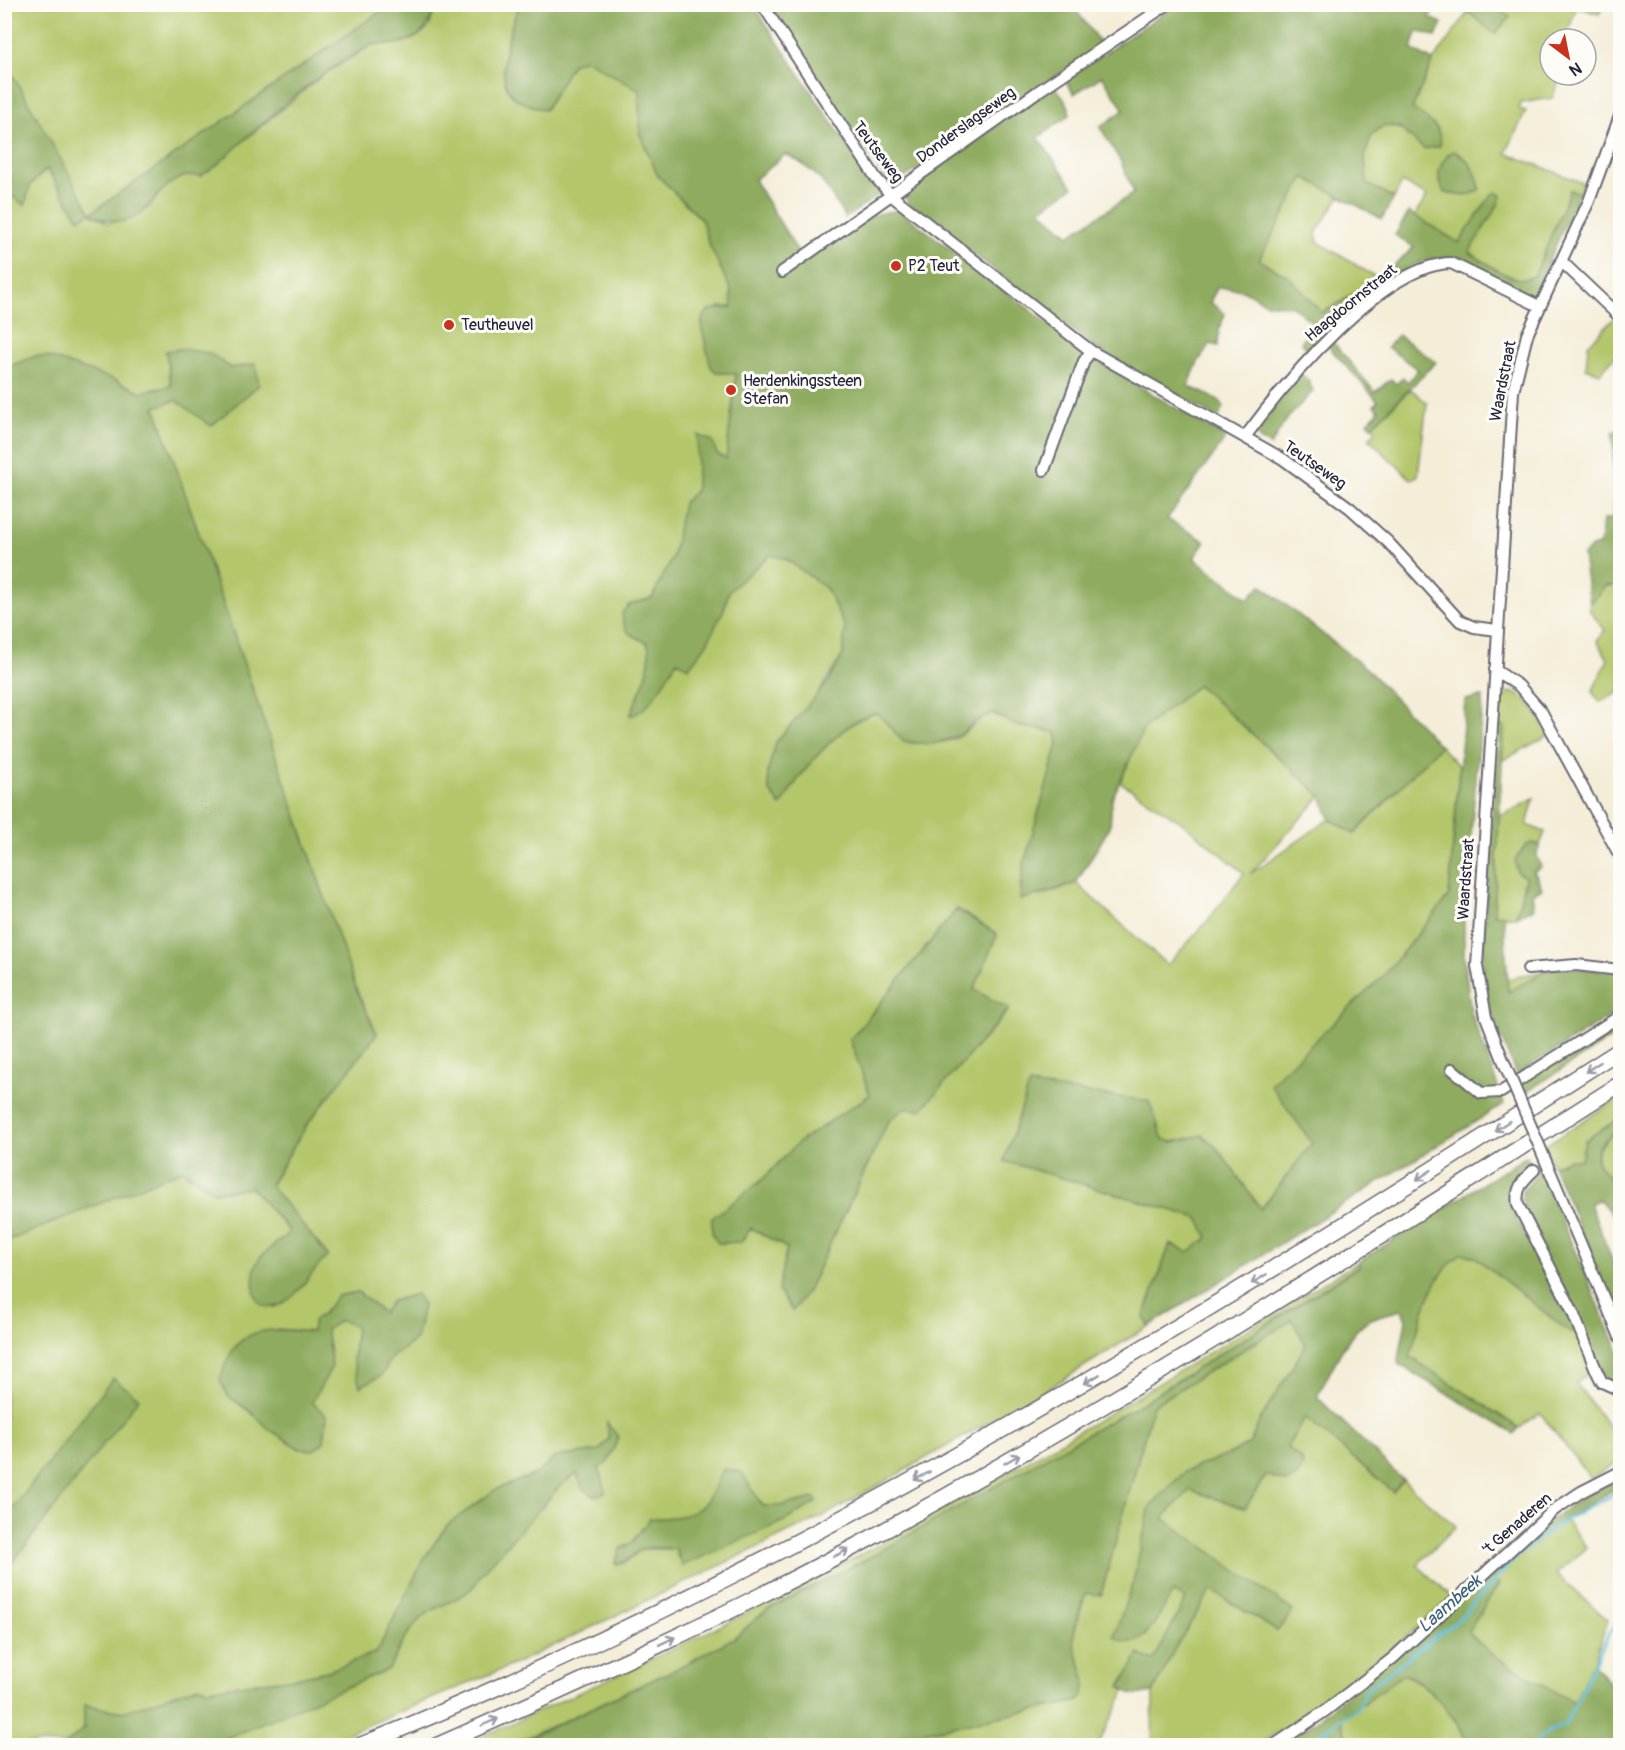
<svg xmlns="http://www.w3.org/2000/svg" width="1625" height="1750" viewBox="0 0 1625 1750" font-family="Pangolin,sans-serif">
<style>
.green{fill:#b3c66a;stroke:#6a7452;stroke-width:1.5;fill-rule:evenodd}
.forest{fill:#8eab5e;stroke:#58664c;stroke-width:1.5}
.lines{fill:none;stroke-linecap:round;stroke-linejoin:round}
.stream{stroke:#5dbedb;stroke-width:3}
.minor-casing{stroke:#6c6972;stroke-width:14}
.highway-casing{stroke:#6c6972;stroke-width:18}
.minor{stroke:#fff;stroke-width:10}
.highway{stroke:#fff;stroke-width:15}
.minor-bridge-casing{stroke:#6c6972;stroke-width:14;stroke-linecap:butt}
.minor-bridge{stroke:#fff;stroke-width:10}
.oneway{stroke:#9c9ca7}
.poi-dot{fill:#c8321e;stroke:#fdfcf7;stroke-width:2}
.labels{text-anchor:middle;dominant-baseline:central;stroke-width:6;stroke-linejoin:round;paint-order:stroke}
.street-label{font-size:16px;fill:#22223b;stroke:#fdfcf7}
.poi-label{font-size:16px;fill:#22223b;stroke:#fdfcf7;text-anchor:start}
.water-label{font-size:18px;font-style:italic;fill:#3a607b;stroke:#fdfcf7}
</style>
<rect width="100%" height="100%" fill="#fdfcf7"/>
<filter id="ink" filterUnits="userSpaceOnUse"><feTurbulence type="fractalNoise" baseFrequency=".0167" numOctaves="2"/><feDisplacementMap in="SourceGraphic" scale="12" xChannelSelector="R" yChannelSelector="G"/><feConvolveMatrix kernelMatrix="1 2 1 2 8 2 1 2 1" color-interpolation-filters="sRGB"/></filter>
<filter id="wash" filterUnits="userSpaceOnUse"><feTurbulence type="fractalNoise" baseFrequency=".008" numOctaves="4" result="noise"/><feDisplacementMap in="SourceGraphic" scale="24" xChannelSelector="R" yChannelSelector="G"/><feGaussianBlur stdDeviation="1.35" result="paint"/><feColorMatrix in="noise" values="0 0 0 0 0 0 0 0 0 0 0 0 0 0 0 0 0 1.4 0 .05"/><feComposite in="paint" operator="in"/></filter>
<g filter="url(#wash)">
<rect width="100%" height="100%" fill="#f4edd8"/>
<path class="green" d="M5,5H390L91,213L108,223L149,208L165,185L186,174L201,176L323,75L373,44H394L415,38L429,27L436,5H519C511,27 491,78 515,98C522,104 536,107 545,110L572,64L585,59L639,90L640,134L658,176L702,220L709,244L731,290L732,307H719L716,372L736,374L726,460L717,454L698,435L696,490L683,503L673,556L652,598L629,605L637,637L648,643C653,665 646,680 636,700L650,701L677,661L724,609L729,591L770,554L786,559L826,588L845,627L843,655L768,771L769,790L781,805C785,799 788,792 792,785C806,762 851,717 877,713L904,742C923,743 944,746 961,735C973,727 977,720 992,713L1017,726L1056,732L1058,744L1020,886L1040,896L1076,883L1167,965L1205,924L1244,873L1184,824L1120,782L1144,728L1198,685L1321,796L1250,874L1330,819L1355,834L1440,746L1459,766L1449,896L1385,974L1313,1143L1261,1209L1217,1148L1202,1135L1173,1142L1163,1140L1005,1161L1198,1218L1208,1238L1188,1252L1170,1244L1144,1317L1149,1326L1046,1390L829,1513L517,1663L320,1745H210L389,1669C397,1652 408,1631 421,1618C436,1603 472,1600 480,1575L561,1484L577,1474L581,1481L604,1483L598,1469L619,1438L607,1424L609,1439L599,1451L556,1457L536,1474L495,1490L425,1557L377,1652L331,1670L296,1678L207,1689L123,1712L84,1705V1729L64,1745C47,1741 23,1745 5,1745V1572L138,1398L113,1379L5,1519V1242L182,1170L214,1192L251,1188L290,1232L260,1259L308,1278L317,1265L327,1255L270,1186L306,1126L377,1034L357,991L155,407L176,400L255,364L231,368L209,353L166,351L171,386L141,392L115,380L36,356L5,368L4,159L13,170L7,193L25,205L30,185L47,168L79,219L90,213L5,61ZM957,909L997,934L974,990L1009,1010L921,1110L904,1108L888,1122L809,1288L792,1311L778,1290L787,1248L751,1228L741,1242L719,1243L713,1218L761,1181L799,1142L870,1095L850,1040ZM358,1292L383,1313L423,1304L416,1339L391,1358L382,1375L353,1360L356,1327L341,1320L326,1330L332,1366L312,1402L300,1449C274,1433 253,1413 228,1396L277,1329L312,1332L314,1320L323,1314L337,1296ZM752,1491L763,1506H780L814,1498L678,1558L676,1549H642L625,1563L615,1564L620,1549L631,1543L650,1519L686,1516L706,1505Z
M1497,5H1603L1599,14L1577,7L1565,39H1550V75H1562L1552,98L1521,103L1519,109L1526,111L1506,153L1583,183L1579,193L1570,190L1535,275C1516,289 1486,262 1469,252L1498,205L1491,196L1459,243L1415,216L1427,196L1402,182L1394,198L1367,184C1366,175 1364,164 1365,155C1369,128 1386,118 1408,134L1438,129L1412,109L1433,61L1468,12L1495,33L1509,17ZM1453,151C1468,156 1477,174 1480,189L1475,193L1465,195L1447,156Z
M1304,177L1340,196L1316,233L1318,242L1379,279L1322,313L1288,276L1258,261Z
M1616,316L1620,321V351L1600,373L1586,368L1588,345Z
M1411,389L1427,403L1418,475L1412,480L1369,439L1376,430L1372,426Z
M1620,585V692L1600,702L1592,692L1608,659L1597,641L1605,630L1589,610L1590,604L1605,586Z
M1510,692C1530,695 1540,720 1549,735L1502,761L1504,727L1499,725L1502,697Z
M1534,799L1527,825L1545,832L1540,845L1533,843L1516,917L1494,915L1499,817Z
M1547,970L1508,993L1507,979Z
M1620,1097V1118L1585,1140L1581,1160L1569,1159L1553,1166L1544,1146Z
M1620,1129V1194C1598,1163 1582,1154 1620,1129Z
M1462,1253L1475,1257L1571,1333L1576,1329L1593,1370L1576,1383L1620,1442V1461L1591,1479L1540,1413L1519,1428L1410,1357C1420,1321 1430,1276 1462,1253Z
M1358,1262L1360,1265L1142,1403L872,1556L767,1610L734,1638L676,1669L511,1745L461,1746C608,1680 754,1613 895,1536C1053,1450 1205,1355 1358,1262Z
M1292,1320L1306,1345L1260,1420L1250,1443L1235,1452L1186,1471L1171,1488L1114,1636H1145L1173,1592L1186,1599L1153,1662L1139,1655L1120,1687L1125,1692L1098,1745L650,1746L874,1742L1078,1701L1086,1682L1075,1650L1073,1636L1086,1592L1101,1595L1153,1405Z
M1305,1416L1393,1492L1403,1480L1456,1526L1417,1565L1452,1597L1368,1670L1308,1716L1256,1745L1152,1746L1153,1693L1175,1648L1211,1590L1277,1631L1162,1518L1190,1490L1244,1508L1266,1475L1287,1482L1298,1476L1303,1464L1301,1459L1287,1447Z
M1565,1519L1587,1548L1556,1574L1608,1620L1593,1663L1574,1704L1491,1654L1467,1632L1498,1584L1493,1577Z
M1403,1674C1432,1685 1456,1718 1469,1745H1348L1341,1719Z"/>
<path class="forest" d="M1177,4L1435,5L1430,18L1442,23L1436,37L1418,31L1411,49L1433,61L1412,108C1425,119 1444,127 1440,146L1424,149L1397,126L1385,125L1372,134L1365,156L1367,184L1394,198L1382,219L1304,177L1259,260L1288,276L1322,313L1379,279L1414,247L1395,235L1409,212L1459,243L1491,195L1496,192L1501,195L1498,205L1469,252C1486,262 1516,289 1535,275L1570,190L1579,193L1534,294L1529,295C1507,285 1465,260 1443,258C1404,255 1335,323 1307,349L1301,343L1312,322L1292,306L1266,303L1243,290L1218,287L1210,302L1225,314L1219,330L1218,346L1210,344L1198,362L1188,386L1219,400L1223,408L1218,418L1097,349L909,204L903,194L905,188L1055,86L1068,105L1070,115L1038,138L1073,187L1040,210L1069,235L1134,193L1121,162L1100,127L1124,110L1102,76L1074,94L1065,80Z
M390,5H436C428,29 421,41 393,44C385,45 377,42 370,46C313,75 264,122 217,165L201,176C147,169 154,247 90,213L79,219L47,169L30,185L25,205L7,193L13,171L5,159V61L91,213Z
M519,5H753L880,194L845,218C826,186 821,173 786,154L754,180L803,260C832,240 862,210 900,211L1100,363L1226,438L1167,519L1205,541L1194,558L1248,599L1261,585L1367,669L1440,746L1354,834L1330,819L1321,796L1198,685L1144,728L1112,799L1110,827L1076,883L1020,900L1023,867L1058,744L1056,732L1017,726L992,713L975,721L960,735L933,744L904,742L877,713C843,718 797,776 781,806L769,790L768,771L776,742L828,682L843,655L845,627L826,588L786,559L770,555L729,591L724,609L706,645L689,667L677,661C666,677 650,712 630,716C639,690 654,671 648,643C630,634 624,635 622,613L629,605L652,598L673,556L683,503L696,490L698,435L712,441L717,454L726,459L736,374L716,372L711,367L702,330V319L709,310L732,307L731,290L709,244L702,220L658,176L640,134L639,90L585,59L572,64L545,110C536,107 522,104 515,98C491,78 511,28 519,5Z
M770,5H1072L1102,45L892,186L888,183Z
M1460,5H1497L1510,17L1495,34Z
M1453,151C1470,158 1477,172 1480,189C1471,197 1455,196 1444,192C1435,175 1438,163 1453,151Z
M1398,335L1436,362L1372,426L1368,422L1379,411L1374,405L1378,401L1328,346L1332,341L1375,392L1391,379L1396,384L1403,378L1408,382L1418,370L1387,347Z
M181,349L209,353L231,368L255,364L259,385L211,426L176,400L155,407L357,991L377,1034L306,1126L270,1185L328,1256C311,1270 301,1295 280,1305C252,1318 248,1276 259,1259C267,1249 281,1241 290,1231L251,1188L214,1192L182,1170L5,1242V368L36,356L49,357L115,380L141,392L171,386L166,351Z
M1299,373L1308,380L1313,391L1286,420L1271,445L1261,441L1254,431Z
M1619,430L1620,585L1605,586L1590,604L1583,555L1592,547L1600,545L1603,520L1614,518L1613,432Z
M1483,697L1464,915V957L1471,1012L1504,1104L1149,1326L1144,1317L1170,1244L1188,1252L1208,1238L1198,1218L1004,1161L1029,1085L1149,1101L1163,1139L1173,1142L1202,1135L1217,1148L1261,1209L1312,1143L1270,1084L1385,974L1449,896L1465,700Z
M1499,725L1504,727L1494,914L1504,915L1508,992L1547,970L1561,967L1620,972V1010L1516,1075L1487,1001L1482,963Z
M1533,843L1540,845L1536,856L1541,867L1534,871L1542,888L1532,894L1534,908L1516,917L1527,878L1517,872L1515,860L1526,845Z
M957,909L997,934L974,990L1009,1009L921,1110L904,1108L888,1122L809,1288L793,1311L778,1290L787,1248L751,1228L741,1242L718,1243L712,1234V1218L761,1181L799,1142L870,1095L850,1040Z
M1620,1021V1032L1523,1094L1518,1085Z
M1620,1118V1129C1566,1163 1620,1167 1620,1205L1611,1213L1599,1199L1590,1204L1620,1280V1324L1553,1166L1569,1159L1581,1160L1585,1140Z
M1527,1156L1530,1169L1513,1186L1508,1203L1576,1329L1571,1333L1475,1257L1462,1253C1430,1276 1420,1321 1410,1357L1519,1428L1514,1434L1398,1364L1406,1320L1402,1310C1390,1313 1376,1315 1366,1322C1346,1335 1328,1377 1317,1397L1403,1480L1393,1492L1305,1417L1287,1447L1301,1459L1303,1464L1298,1476L1287,1482L1266,1475L1245,1508L1190,1490L1163,1518L1293,1611L1277,1631L1211,1590L1175,1648L1153,1693C1141,1695 1130,1696 1120,1687L1139,1654L1153,1661L1186,1599L1173,1592C1160,1613 1142,1659 1114,1636L1133,1582L1150,1506L1186,1471L1235,1452L1250,1443L1260,1420L1306,1345L1292,1320L1153,1405L1101,1595L1086,1593C1082,1606 1073,1624 1074,1639C1075,1662 1095,1680 1079,1701L855,1745L511,1746L676,1669L734,1638L767,1610L872,1556L1142,1403L1360,1266L1358,1262Z
M1540,1171L1620,1354V1383L1611,1384L1604,1379L1523,1210L1522,1192Z
M358,1292L383,1313L392,1301L416,1294L423,1304L416,1339L391,1358L382,1375L360,1387L353,1360L356,1327L341,1320L326,1330L332,1366L312,1402L327,1416L324,1442L314,1450L300,1449L270,1430L250,1411L228,1396L220,1381C234,1325 263,1328 312,1332L314,1320L323,1314L337,1296Z
M113,1378L139,1398L5,1572V1519Z
M607,1423L619,1438L607,1463L598,1469L604,1483L605,1493L594,1496L582,1487L577,1474L562,1484L480,1575C472,1600 436,1603 421,1618C408,1630 397,1652 389,1669L210,1745H64L84,1729V1705L123,1712L198,1686L207,1689L296,1678L331,1670L377,1652L425,1557L447,1525L495,1490L536,1474L556,1457L599,1451L609,1439Z
M723,1469L741,1472L763,1506H780L815,1498L817,1502L786,1520L682,1566L676,1549C666,1549 650,1545 641,1550C630,1555 628,1563 615,1564L620,1549L631,1543L650,1519C701,1515 701,1515 723,1469Z
M1612,1482L1615,1489L1565,1519L1493,1577L1499,1584L1468,1632L1491,1654L1574,1703L1593,1663L1613,1688L1620,1683V1745H1469C1456,1718 1432,1685 1404,1674L1341,1719L1348,1745L1278,1746L1315,1722L1537,1530L1587,1494Z"/>
<g class="lines">
<path class="stream" d="M1303,1746L1357,1708L1368,1688L1459,1619L1513,1561L1536,1541L1567,1519L1620,1491
M1534,1746C1539,1735 1554,1728 1565,1725L1608,1635L1620,1620"/>
</g>
</g>
<g filter="url(#ink)">
<g class="lines">
<g class="minor-casing">
<path id="minor" d="M762,4L876,178L892,196L1091,351L1283,459L1350,508L1388,542L1460,621L1474,627L1497,630
M1561,261L1620,317
M782,272L1037,92L1168,4
M1245,437C1284,384 1383,264 1451,263L1539,306
M1044,470L1084,361L1091,351
M1495,670L1519,686L1541,711L1620,856
M1528,969L1576,965L1620,970
M1505,1065L1486,1017L1477,966L1513,392L1527,335L1589,201L1620,116
M1452,1069L1481,1093L1501,1092L1620,1016
M1534,1170C1523,1180 1515,1189 1518,1205L1571,1308L1597,1372L1602,1382L1620,1390
M1555,1183L1620,1337
M1273,1746L1325,1711L1393,1658L1554,1510L1581,1492L1620,1472"/>
</g>
<g class="highway-casing">
<path id="highway" d="M359,1746C807,1566 1215,1309 1620,1050
M436,1746C582,1682 727,1616 867,1540C1125,1400 1373,1242 1620,1084"/>
</g>
<use href="#minor" class="minor"/>
<use href="#highway" class="highway"/>
<g class="minor-bridge-casing">
<path id="minor-bridge" d="M1505,1065L1555,1183"/>
</g>
<use href="#minor-bridge" class="minor-bridge"/>
</g>
<defs><path id="oneway-shaft" d="M-6 0H5M1.5-3L5.5 0L1.5 3" fill="none" stroke-width="1.6" stroke-linecap="round" stroke-linejoin="round" transform="scale(1.5)"/></defs>
<g class="oneway">
<use href="#oneway-shaft" transform="translate(1593 1067) rotate(147)"/>
<use href="#oneway-shaft" transform="translate(1502 1126) rotate(147)"/>
<use href="#oneway-shaft" transform="translate(1424 1175) rotate(147)"/>
<use href="#oneway-shaft" transform="translate(1259 1279) rotate(148)"/>
<use href="#oneway-shaft" transform="translate(1092 1379) rotate(149)"/>
<use href="#oneway-shaft" transform="translate(1012 1459) rotate(-30)"/>
<use href="#oneway-shaft" transform="translate(922 1476) rotate(152)"/>
<use href="#oneway-shaft" transform="translate(841 1553) rotate(-27)"/>
<use href="#oneway-shaft" transform="translate(667 1641) rotate(-26)"/>
<use href="#oneway-shaft" transform="translate(490 1722) rotate(-23)"/>
</g>
</g>
<g class="poi-dot">
<circle cx="896" cy="266" r="6"/>
<circle cx="449" cy="325" r="6"/>
<circle cx="731" cy="390" r="6"/>
</g>
<g class="labels">
<g class="street-label">
<text transform="translate(966 125) rotate(-36)">Donderslagseweg</text>
<text transform="translate(878 152) rotate(53)">Teutseweg</text>
<text transform="translate(1351 303) rotate(-39)">Haagdoornstraat</text>
<text transform="translate(1503 381) rotate(-79)">Waardstraat</text>
<text transform="translate(1315 465) rotate(35)">Teutseweg</text>
<text transform="translate(1466 879) rotate(-86)">Waardstraat</text>
<text transform="translate(1517 1524) rotate(-41)">'t Genaderen</text>
</g>
<g class="poi-label">
<text x="908" y="266">P2 Teut</text>
<text x="461" y="325">Teutheuvel</text>
<text x="743" y="381">Herdenkingssteen<tspan x="743" dy="18">Stefan</tspan></text>
</g>
<g class="water-label">
<text transform="translate(1450 1604) rotate(-41)">Laambeek</text>
</g>
</g>
<rect width="1625" height="1750" fill="none" stroke="#fdfcf7" stroke-width="24"/>
<g transform="translate(1568 57) rotate(148)"><circle r="28" fill="#fdfcf7" stroke="#a5a5ac" stroke-width="1.5"/>
<path d="M0-4.5L10 22L0 15L-10 22Z" fill="#c8321e"/>
<text y="-9" font-size="16" font-weight="bold" text-anchor="middle" fill="#22223b">N</text>
</g>
</svg>
